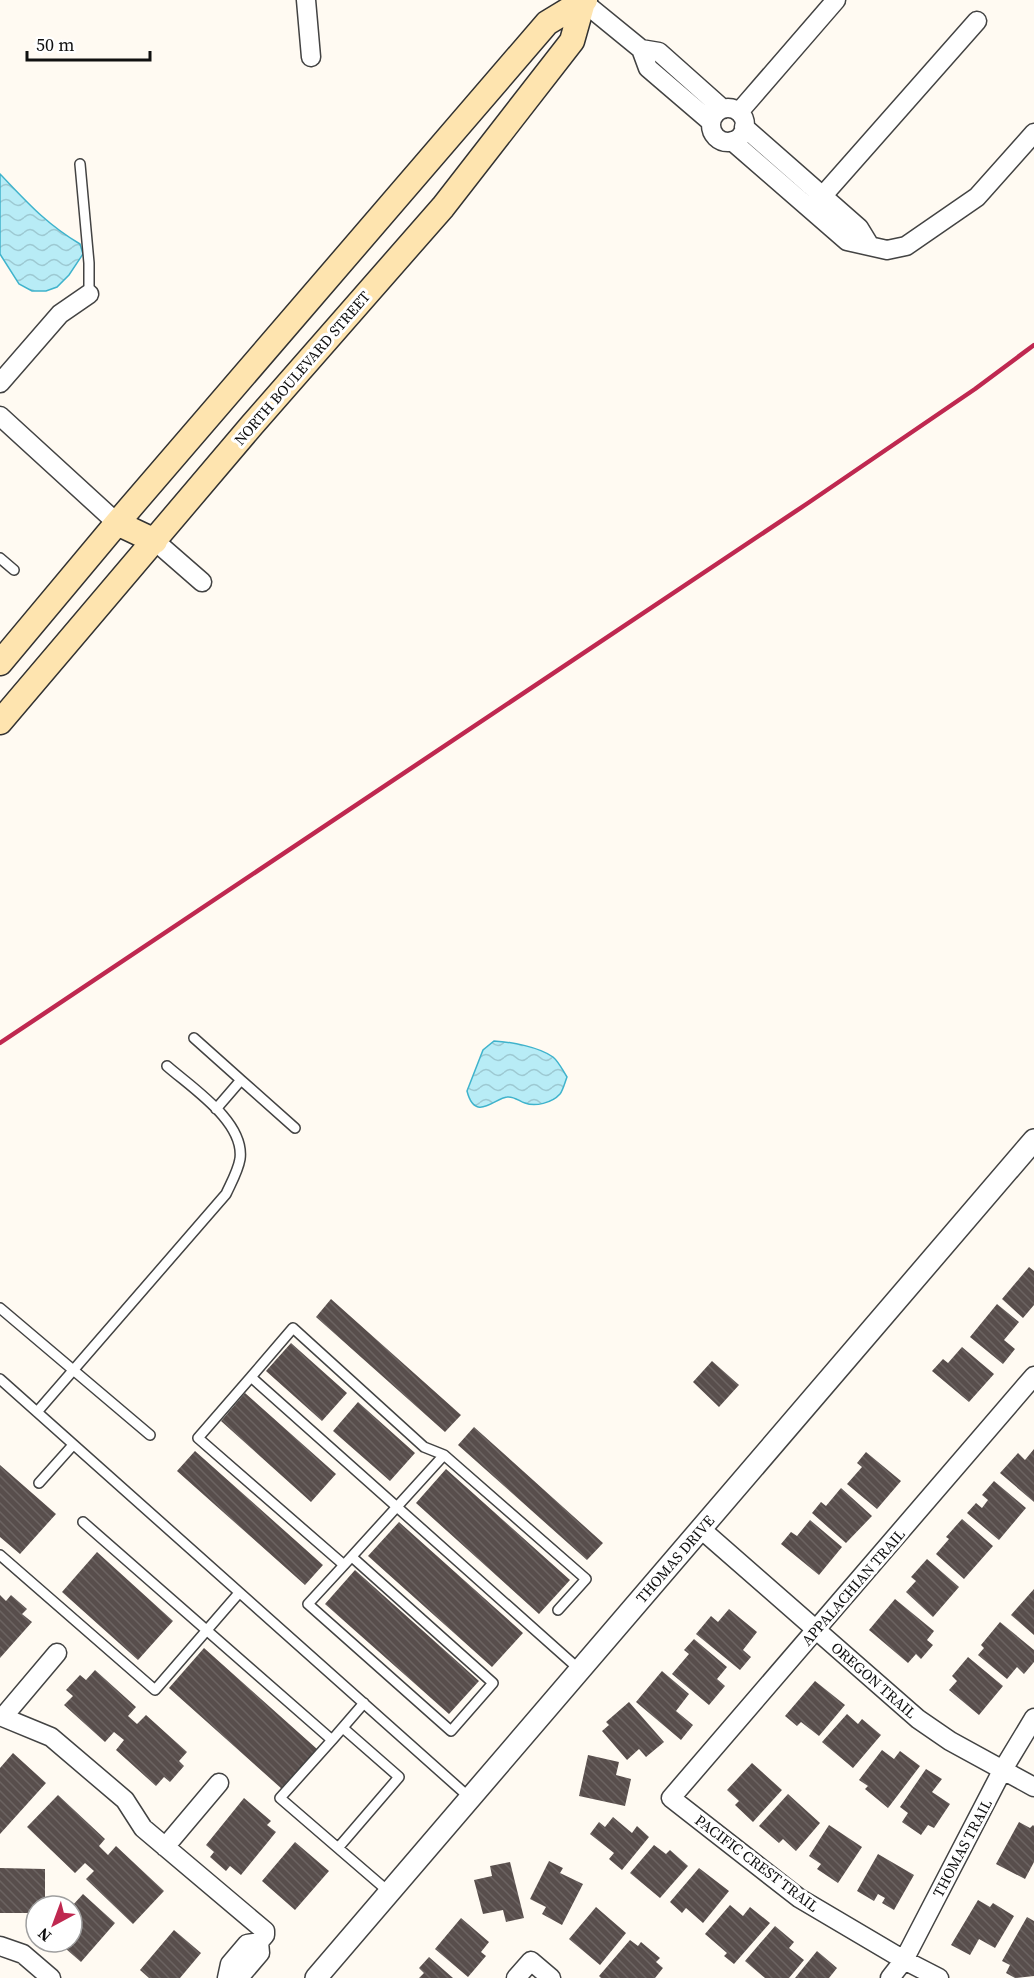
<svg xmlns="http://www.w3.org/2000/svg" width="1034" height="1978" viewBox="0 0 1034 1978" font-family="'Source Serif 4',serif">
<style>
.water{fill:url(#water-waves);stroke:#3fb3cc;stroke-width:1.5}
.building{fill:url(#building-back-hatch)}
.lines{fill:none;stroke-linecap:round;stroke-linejoin:round}
.service-casing{stroke:#434343;stroke-width:12}
.minor-casing{stroke:#434343;stroke-width:21}
.tertiary-casing{stroke:#434343;stroke-width:24}
.secondary-casing{stroke:#323232;stroke-width:27}
.service{stroke:#fff;stroke-width:9}
.minor{stroke:#fff;stroke-width:18}
.tertiary{stroke:#fff;stroke-width:21}
.secondary{stroke:#fee4af;stroke-width:24}
.rail{stroke:#bf2850;stroke-width:4.5}
.labels{text-anchor:middle;dominant-baseline:central;stroke-width:6;stroke-linejoin:round;paint-order:stroke}
.street-label{font-size:15px;fill:#101010;stroke:#fff}
</style>
<defs>
<pattern id="water-waves" width="16" height="10" patternUnits="userSpaceOnUse" patternTransform="scale(1.5)"><rect width="16" height="10" fill="#b8ecf6"/><path d="M0 5q4-4 8 0t8 0" fill="none" stroke="#9dc9d2"/></pattern>
<pattern id="building-back-hatch" width="6" height="6" patternUnits="userSpaceOnUse" patternTransform="scale(1.5)"><rect width="6" height="6" fill="#584e4c"/><path d="M-1 5l2 2M0 0l6 6M5-1l2 2" fill="none" stroke="#6b6361"/></pattern>
</defs>
<rect width="100%" height="100%" fill="#fffaf2"/>
<path class="water" d="M0,174C27,202 46,224 80,244L83,254L69,275L57,287L46,291H32L19,284L0,254Z
M494,1041C512,1042 539,1047 553,1057C559,1062 563,1071 567,1077C565,1082 563,1090 560,1094C552,1103 535,1107 525,1103C519,1101 514,1096 507,1097C495,1098 475,1123 467,1091L483,1050Z"/>
<path class="building" d="M1029,1267L1034,1271V1305L1023,1318L1002,1299Z
M331,1299L461,1415L445,1432L316,1317Z
M997,1304L1019,1322L1004,1340L1015,1349L1003,1364L970,1337Z
M291,1343L347,1393L322,1421L266,1371Z
M962,1347L994,1374L969,1402L932,1371L943,1359L948,1363Z
M712,1361L739,1385L719,1407L693,1382Z
M245,1393L336,1474L311,1502L221,1421Z
M358,1402L415,1453L390,1481L333,1431Z
M474,1427L603,1543L587,1560L458,1445Z
M1034,1449V1502L1000,1473L1018,1453L1025,1460Z
M195,1451L323,1565L305,1585L177,1471Z
M866,1452L901,1481L877,1509L847,1484L862,1467L857,1463Z
M0,1465L56,1514L20,1554L0,1537Z
M446,1469L570,1580L539,1614L416,1503Z
M994,1481L1026,1508L999,1540L967,1513L976,1503L982,1508L988,1500L982,1495Z
M841,1488L872,1516L846,1543L812,1513L821,1502L826,1506Z
M962,1519L993,1546L964,1579L936,1554L949,1539L946,1537Z
M810,1520L842,1547L819,1575L781,1544L791,1532L797,1536Z
M399,1522L523,1633L492,1667L368,1556Z
M97,1552L173,1621L138,1660L62,1592Z
M927,1559L959,1587L933,1617L906,1592L916,1581L911,1577Z
M355,1570L479,1681L449,1714L325,1604Z
M1034,1589V1635L1011,1615Z
M0,1595L6,1601L11,1595L27,1609L22,1614L32,1622L0,1658Z
M895,1599L934,1631L927,1640L933,1645L921,1659L916,1654L908,1663L869,1630Z
M729,1609L757,1632L743,1650L751,1657L740,1670L696,1634L711,1616L718,1622Z
M1000,1622L1034,1650V1662L1024,1674L1017,1667L1007,1679L978,1655L984,1648L981,1645Z
M694,1639L727,1667L717,1679L725,1686L709,1705L672,1674L689,1654L684,1650Z
M204,1648L317,1749L282,1789L169,1688Z
M968,1657L1003,1686L979,1715L949,1690L957,1681L952,1676Z
M95,1670L136,1707L128,1716L137,1724L146,1715L187,1752L179,1761L184,1766L170,1782L164,1777L156,1786L116,1750L124,1740L114,1732L105,1742L64,1705L73,1696L66,1690L80,1675L86,1680Z
M662,1671L689,1694L676,1711L693,1725L681,1740L636,1702Z
M815,1681L845,1705L819,1736L801,1722L797,1726L785,1716Z
M629,1702L664,1742L646,1757L639,1749L627,1760L602,1731L609,1725L606,1722Z
M847,1714L858,1724L862,1719L881,1735L853,1768L822,1742Z
M882,1750L894,1759L900,1751L920,1766L888,1808L865,1789L868,1786L859,1780Z
M13,1753L46,1783L0,1834V1768Z
M588,1755L619,1762L616,1775L631,1779L625,1806L579,1796Z
M752,1763L782,1790L753,1822L735,1805L739,1801L727,1790Z
M926,1769L942,1779L932,1792L950,1804L934,1828L928,1825L921,1835L902,1822L908,1813L900,1807Z
M788,1794L820,1823L796,1851L783,1839L779,1843L759,1826Z
M58,1795L105,1839L99,1846L108,1855L116,1846L164,1891L133,1924L86,1879L94,1871L85,1863L75,1873L27,1827Z
M244,1798L271,1821L267,1825L276,1832L241,1875L230,1866L226,1871L210,1857L214,1852L206,1845Z
M613,1817L632,1833L637,1826L649,1837L622,1870L609,1859L614,1853L590,1834L599,1822L605,1827Z
M1019,1822L1030,1828L1033,1825L1034,1826V1862L1025,1879L996,1864Z
M829,1825L862,1847L838,1883L817,1869L821,1864L809,1856Z
M295,1842L329,1871L295,1910L262,1881Z
M654,1845L666,1854L670,1850L688,1866L660,1898L630,1873Z
M878,1854L914,1875L894,1910L882,1903L885,1898L878,1894L874,1901L857,1891Z
M549,1861L563,1868L560,1873L583,1884L562,1925L542,1914L546,1907L530,1899Z
M510,1862L524,1918L506,1922L503,1910L483,1914L474,1880L492,1876L490,1866Z
M0,1868L45,1869V1906H36V1913H0Z
M699,1868L729,1891L703,1923L686,1908L682,1913L670,1902Z
M83,1894L115,1923L81,1962L58,1942H72V1906Z
M978,1900L990,1907L993,1903L1014,1916L995,1948L979,1939L970,1955L951,1945Z
M730,1905L743,1916L750,1907L770,1923L734,1964L724,1956L727,1953L705,1934Z
M596,1907L626,1933L600,1965L569,1939Z
M1027,1917L1034,1921V1976L1015,1978L1006,1973L1010,1965L1002,1961Z
M461,1918L489,1942L481,1952L486,1956L468,1977L435,1949Z
M775,1926L794,1942L789,1948L804,1960L789,1978H765L745,1961Z
M174,1930L201,1953L180,1978H149L140,1970Z
M630,1940L638,1946L641,1942L660,1958L656,1962L663,1968L655,1978H601L599,1976Z
M817,1951L837,1968L829,1978H795Z
M429,1957L453,1978H419L424,1973L419,1968Z"/>
<g class="lines">
<g class="service-casing">
<path id="service" d="M80,164L89,263V294
M0,558L14,570
M194,1038L241,1080L216,1109
M241,1080L295,1128
M0,1308L150,1435
M251,1377L198,1438L344,1565L444,1455
M0,1379L470,1798
M37,1412L226,1194C231,1183 238,1171 240,1159C245,1122 192,1088 167,1066
M39,1483L73,1445
M83,1522L332,1740L364,1703
M0,1555L155,1690L239,1593
M344,1565L308,1604L451,1731L493,1683L352,1557
M558,1610L586,1579L444,1455L424,1447L293,1328L251,1377L580,1670
M332,1740L280,1798L389,1892
M338,1848L399,1777L343,1728"/>
</g>
<g class="minor-casing">
<path id="minor" d="M306,0L311,57
M581,0L641,49L648,68L711,122
M641,49L659,52L723,109
M711 125a17 17 0 1 1 34 0a17 17 0 1 1-34 0Z
M739,112L836,0
M744,127L859,228L870,246
M732,141L847,241L887,250L906,246L977,197L1034,133
M811,209L977,21
M0,383L60,314L89,294
M0,416L117,523
M155,541L202,582
M701,1529L918,1719L950,1741L1034,1787
M0,1716L51,1737L125,1800L143,1828L265,1931V1935L259,1942
M3,1717L57,1653
M165,1847L219,1783
M0,1946L23,1954L51,1978
M227,1978L230,1964L247,1944L259,1942L260,1953L242,1974L228,1978
M516,1978L531,1961L551,1978
M890,1978L904,1960L1002,1771L1034,1718
M939,1978L904,1960L799,1898L671,1798L1034,1376"/>
</g>
<g class="tertiary-casing">
<path id="tertiary" d="M316,1978L1034,1140"/>
</g>
<g class="secondary-casing">
<path id="secondary" d="M117,523L155,541
M0,663L117,523L547,23L585,0
M0,722L252,425L443,207L572,41L583,2"/>
</g>
<use href="#service" class="service"/>
<use href="#minor" class="minor"/>
<use href="#tertiary" class="tertiary"/>
<use href="#secondary" class="secondary"/>
<path class="rail" d="M0,1043L808,503L975,389L1034,345"/>
</g>
<g class="labels">
<g class="street-label">
<text transform="translate(302 368) rotate(-49)">NORTH BOULEVARD STREET</text>
<text transform="translate(675 1559) rotate(-49)">THOMAS DRIVE</text>
<text transform="translate(853 1587) rotate(-49)">APPALACHIAN TRAIL</text>
<text transform="translate(874 1680) rotate(41)">OREGON TRAIL</text>
<text transform="translate(962 1848) rotate(-62)">THOMAS TRAIL</text>
<text transform="translate(757 1863) rotate(37)">PACIFIC CREST TRAIL</text>
</g>
</g>
<g transform="translate(54 1924) rotate(221)"><circle r="28" fill="#ffffff" stroke="#9f9f9f" stroke-width="1.5"/>
<path d="M0-4.5L10 22L0 15L-10 22Z" fill="#bf2850"/>
<text y="-9" font-size="16" font-weight="bold" text-anchor="middle" fill="#101010">N</text>
</g>
<path d="M27 51v9h123v-9" fill="none" stroke="#101010" stroke-width="3"/>
<text x="36" y="51" font-size="18" fill="#101010" stroke="#ffffff" stroke-width="4.5" paint-order="stroke">50 m</text>
</svg>
